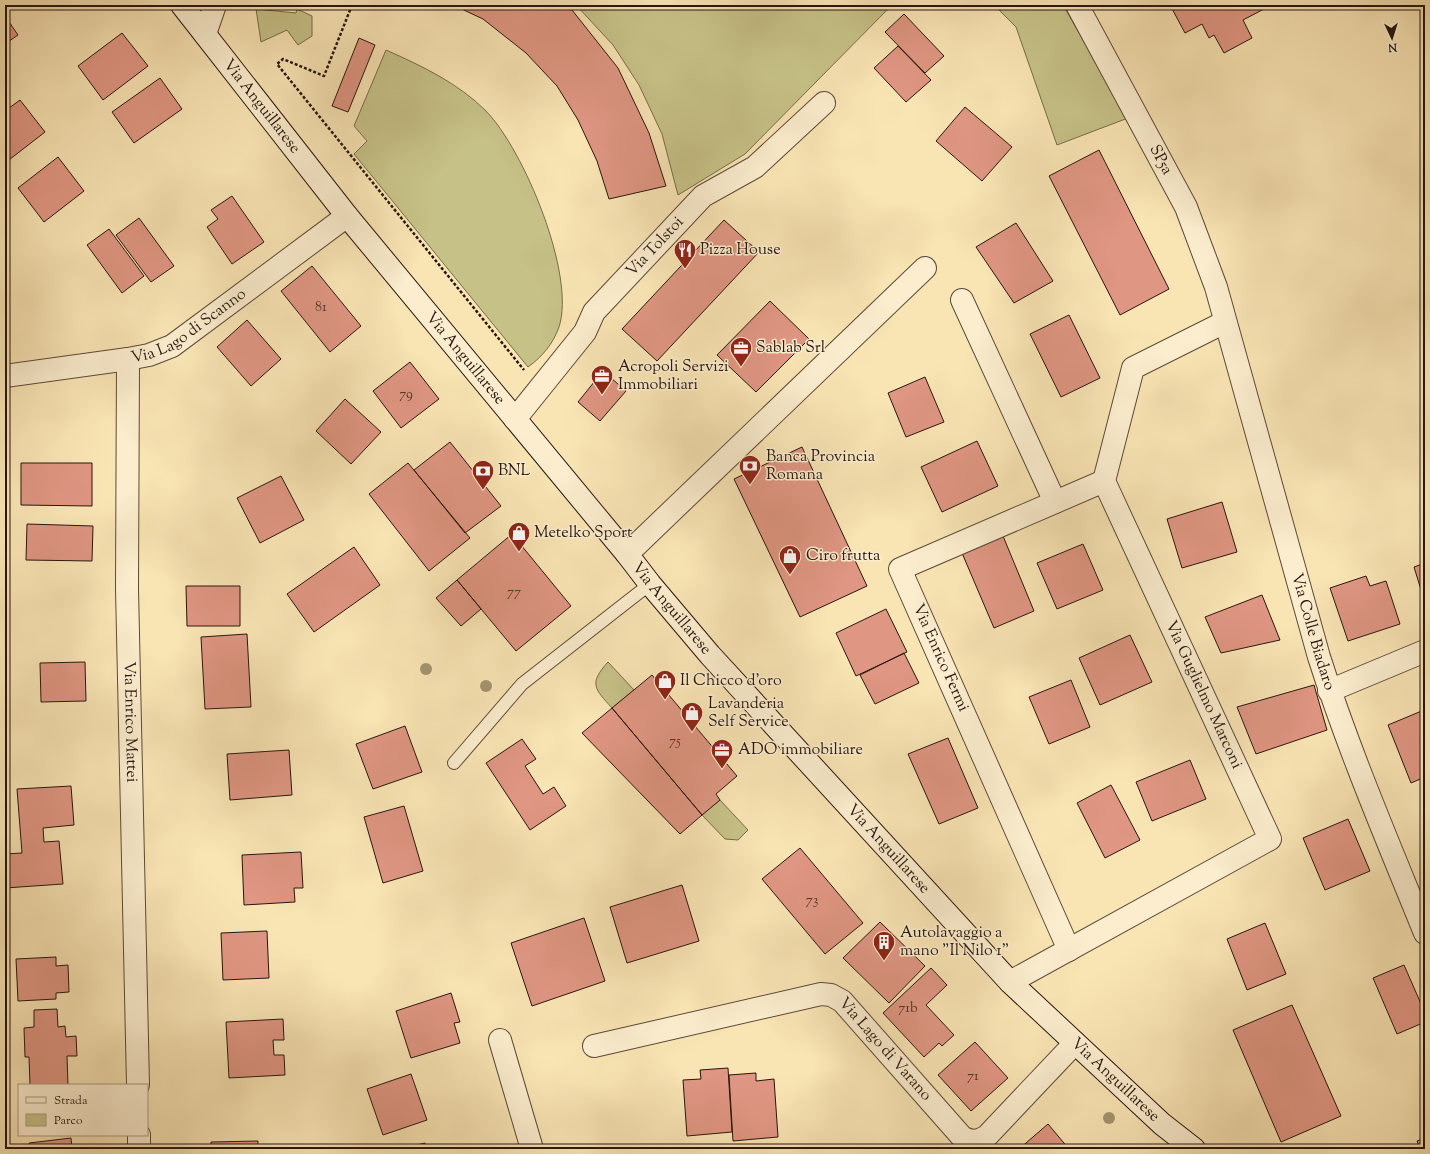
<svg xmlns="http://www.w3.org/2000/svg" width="1430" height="1154" viewBox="0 0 1430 1154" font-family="'Sorts Mill Goudy',serif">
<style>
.green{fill:#c6c187;stroke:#776c4a}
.building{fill:#df9682;stroke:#28160e}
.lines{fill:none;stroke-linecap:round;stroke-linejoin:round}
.service-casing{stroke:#5c4a38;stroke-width:14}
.minor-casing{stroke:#5c4a38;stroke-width:24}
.secondary-casing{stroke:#28160e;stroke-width:24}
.path{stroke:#28160e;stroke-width:2.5;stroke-dasharray:3 2;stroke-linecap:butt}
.service{stroke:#fbedce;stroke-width:12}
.minor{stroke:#fbedce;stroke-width:22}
.secondary{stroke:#fbedce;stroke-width:22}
.tree{fill:#a49470}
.labels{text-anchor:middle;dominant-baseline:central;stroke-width:3;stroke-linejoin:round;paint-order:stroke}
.number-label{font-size:14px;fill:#56362b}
.street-label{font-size:16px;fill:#28160e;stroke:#fbedce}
.poi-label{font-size:16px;fill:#28160e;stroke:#fbedce;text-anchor:start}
</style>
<rect width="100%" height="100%" fill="#f9e4b4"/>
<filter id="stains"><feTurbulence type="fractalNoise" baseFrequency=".005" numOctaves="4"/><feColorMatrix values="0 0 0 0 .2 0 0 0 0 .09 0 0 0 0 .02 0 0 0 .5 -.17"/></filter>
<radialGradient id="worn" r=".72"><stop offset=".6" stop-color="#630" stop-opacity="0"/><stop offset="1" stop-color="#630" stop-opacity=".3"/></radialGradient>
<path class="green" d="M576,5H895L886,11L745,154L678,195L662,134L639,85L613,45Z
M994,5H1063L1128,118L1057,145L1016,27Z
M256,9L296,13L297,9L312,16V36L298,45L287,30L261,42Z
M386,50C422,66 458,83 486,111C524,150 576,275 559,327C553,344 542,357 528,367L354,154L367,141L354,126Z
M608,662L634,690L612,708C595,689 588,684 608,662Z
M720,800L748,830L738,840L725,839L702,815Z"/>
<path class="building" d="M453,5H565L572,10L618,68L649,133L666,186L609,199L597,161L578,120L557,86L526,53L483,19Z
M1170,5H1262L1264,9L1243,20L1252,38L1224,53L1214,35L1209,38L1202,24L1185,33Z
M904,14L944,56L925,73L885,32Z
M5,16L18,35L5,44Z
M122,33L148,66L103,100L78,66Z
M359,38L375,45L348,112L332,106Z
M898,46L931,80L906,102L874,68Z
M160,78L182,109L134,143L112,112Z
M20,100L45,132L5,163V111Z
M965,107L1012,147L982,181L936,141Z
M1099,150L1169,289L1120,315L1049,176Z
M58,157L84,191L44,222L18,188Z
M232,196L264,242L232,264L207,227L218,219L211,210Z
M139,218L174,266L151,282L116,235Z
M724,220L759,252L657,361L622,329Z
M1016,223L1053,281L1014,303L976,247Z
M109,229L144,276L122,293L87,245Z
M312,266L361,326L330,352L281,291Z
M770,301L809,339L756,392L717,355Z
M1069,315L1100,378L1061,397L1030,334Z
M247,320L281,359L251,386L217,347Z
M410,362L439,399L401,428L373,391Z
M603,371L626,391L600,421L578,402Z
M925,377L944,422L906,437L888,393Z
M345,399L381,432L351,464L316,431Z
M977,441L998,486L942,512L921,467Z
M450,442L501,506L465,533L414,470Z
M802,447L867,586L800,617L734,479Z
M21,463H92V506L21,505Z
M408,463L470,538L429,571L369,494Z
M281,476L304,520L260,543L237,498Z
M1222,502L1237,552L1182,568L1167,519Z
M27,524L93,526L92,561L26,560Z
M512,534L571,606L516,651L457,580Z
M1003,536L1034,611L994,628L962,553Z
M1083,544L1103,590L1057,609L1037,563Z
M354,547L380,585L314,632L287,594Z
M1425,563V603L1414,567Z
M1366,576L1370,586L1386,581L1400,624L1348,641L1330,588Z
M457,580L481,609L461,626L436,598Z
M186,586H240V626H187Z
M1262,595L1280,640L1221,653L1205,617Z
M886,609L907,652L856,676L836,633Z
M247,634L251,707L205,709L201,637Z
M1130,635L1152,682L1100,705L1079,658Z
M904,653L919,683L875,704L860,675Z
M85,662L86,701L41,702L40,663Z
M652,675L737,776L716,794L720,800L702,815L612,708Z
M1071,680L1090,727L1049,744L1029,697Z
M1314,685L1327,730L1256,754L1237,707Z
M612,708L702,815L680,834L582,733Z
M1424,710L1425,714V777L1411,783L1388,725Z
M405,726L422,772L373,789L356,744Z
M948,738L978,808L939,824L908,754Z
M522,739L536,759L525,766L543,794L554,787L566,806L530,830L486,763Z
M289,750L292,795L230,800L227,754Z
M1190,760L1206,799L1152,821L1136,782Z
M1111,785L1140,840L1105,858L1077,803Z
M71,786L74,825L43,828L44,842L59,841L63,884L5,888V854L22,853L17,789Z
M404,806L423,871L383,883L364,817Z
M1348,819L1370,871L1325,890L1303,838Z
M800,848L863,923L825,954L762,879Z
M301,852L303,888H294L295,902L244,905L242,855Z
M682,885L699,941L627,963L610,907Z
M584,918L605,981L532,1006L511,943Z
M880,922L925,966L889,1003L843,958Z
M1265,923L1286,974L1247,990L1227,939Z
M267,931L269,978L223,980L221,933Z
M56,957V966L68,965L69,992L56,993V999L18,1001L16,959Z
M1404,965L1425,1013V1022L1397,1034L1373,978Z
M931,968L947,985L926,1005L954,1035L942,1046L939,1043L924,1057L883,1013Z
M451,993L460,1022L454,1023L460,1043L411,1058L396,1011Z
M1292,1005L1341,1116L1281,1142L1233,1030Z
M57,1009L58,1027L65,1026L66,1037L76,1036L77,1056H67L68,1085H30L29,1057H25L24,1028L34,1027V1010Z
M283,1019L284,1040H273L274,1055H284L285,1075L229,1078L226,1022Z
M975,1042L1008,1078L971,1111L938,1075Z
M728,1068L732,1132L687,1136L683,1080L701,1079L700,1070Z
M756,1073V1081L774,1079L778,1137L733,1141L729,1075Z
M411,1074L427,1120L383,1135L367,1089Z
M1048,1124L1069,1149H1019Z
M71,1138L72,1149H29V1143Z
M1425,1138V1149H1420L1417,1141Z
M258,1141V1149H211V1142Z
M425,1143L426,1149H409L408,1147Z"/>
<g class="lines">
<g class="service-casing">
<path id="service" d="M454,763L522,684L650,584"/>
</g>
<g class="minor-casing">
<g id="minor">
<path id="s1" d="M1077,5L1186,207L1216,287L1319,657C1349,751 1388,842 1425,933"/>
<path d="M205,34L215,5"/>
<path d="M962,300L1055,502"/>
<path id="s2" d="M128,359L127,589L138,1085"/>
<path id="s3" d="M5,376L128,359L149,355L172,346L347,216"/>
<path id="s4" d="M515,419L585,332L594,312L703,196L755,167L824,103"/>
<path d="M627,554L925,268"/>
<path d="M1329,691L1425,651"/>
<path d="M1069,950L900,569L1104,481"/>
<path d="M1010,982L1270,839L1104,481L1133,368L1225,322"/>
<path d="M500,1040L532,1149"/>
<path id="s5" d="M594,1046L821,994L831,995L842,1001L962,1137C971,1142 978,1142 987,1136L1075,1043"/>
<path d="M139,1135V1149"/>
</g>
</g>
<g class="secondary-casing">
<g id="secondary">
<path id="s6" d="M182,5L347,216L627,554L650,584L710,655L1010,982L1162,1124L1194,1149"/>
</g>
</g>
<path class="path" d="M352,5L324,76L283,59L277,64L524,370"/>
<use href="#service" class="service"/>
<use href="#minor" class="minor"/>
<use href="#secondary" class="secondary"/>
</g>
<g class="tree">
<circle cx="426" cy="669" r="6"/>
<circle cx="486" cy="686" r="6"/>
<circle cx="1109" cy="1118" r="6"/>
</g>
<defs>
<g id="restaurant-pin" transform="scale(1.15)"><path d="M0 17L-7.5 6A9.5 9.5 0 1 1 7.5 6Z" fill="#8f2418" stroke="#fbedce"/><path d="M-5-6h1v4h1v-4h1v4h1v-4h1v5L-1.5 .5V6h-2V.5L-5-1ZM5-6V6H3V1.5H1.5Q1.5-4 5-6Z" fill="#fff"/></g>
<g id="office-pin" transform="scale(1.15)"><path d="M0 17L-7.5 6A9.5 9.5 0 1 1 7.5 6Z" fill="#8f2418" stroke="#fbedce"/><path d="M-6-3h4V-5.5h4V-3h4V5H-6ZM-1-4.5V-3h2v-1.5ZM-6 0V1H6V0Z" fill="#fff"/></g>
<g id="bank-pin" transform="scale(1.15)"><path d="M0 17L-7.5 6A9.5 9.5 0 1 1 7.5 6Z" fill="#8f2418" stroke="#fbedce"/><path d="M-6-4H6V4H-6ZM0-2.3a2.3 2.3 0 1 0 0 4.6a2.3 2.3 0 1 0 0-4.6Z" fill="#fff"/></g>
<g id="shop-pin" transform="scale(1.15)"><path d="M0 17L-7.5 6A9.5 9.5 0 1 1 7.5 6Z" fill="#8f2418" stroke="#fbedce"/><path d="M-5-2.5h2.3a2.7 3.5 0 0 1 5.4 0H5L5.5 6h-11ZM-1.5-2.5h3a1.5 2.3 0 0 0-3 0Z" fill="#fff"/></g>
<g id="building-pin" transform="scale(1.15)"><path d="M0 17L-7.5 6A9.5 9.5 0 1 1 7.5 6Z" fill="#8f2418" stroke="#fbedce"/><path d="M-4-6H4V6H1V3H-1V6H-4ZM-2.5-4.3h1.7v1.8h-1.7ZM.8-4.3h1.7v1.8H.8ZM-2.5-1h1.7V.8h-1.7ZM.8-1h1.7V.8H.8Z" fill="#fff"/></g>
</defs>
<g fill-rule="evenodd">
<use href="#restaurant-pin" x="685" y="250"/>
<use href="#office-pin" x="741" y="348"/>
<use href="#office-pin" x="602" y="376"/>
<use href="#bank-pin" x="750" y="466"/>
<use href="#bank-pin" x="483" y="471"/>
<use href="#shop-pin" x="519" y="533"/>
<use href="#shop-pin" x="790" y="556"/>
<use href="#shop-pin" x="665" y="681"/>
<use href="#shop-pin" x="692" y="713"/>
<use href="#office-pin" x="722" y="750"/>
<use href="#building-pin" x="884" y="942"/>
</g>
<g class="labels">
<g class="number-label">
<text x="321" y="308">81</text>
<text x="406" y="395">79</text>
<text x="514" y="593">77</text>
<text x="675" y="742">75</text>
<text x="812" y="901">73</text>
<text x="908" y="1009">71b</text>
<text x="973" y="1077">71</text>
</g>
<g class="street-label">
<text stroke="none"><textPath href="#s6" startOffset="129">Via Anguillarese</textPath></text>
<text stroke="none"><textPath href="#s1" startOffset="176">SP5a</textPath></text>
<text stroke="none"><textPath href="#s4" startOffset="223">Via Tolstoi</textPath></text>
<text stroke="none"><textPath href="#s3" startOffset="194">Via Lago di Scanno</textPath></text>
<text stroke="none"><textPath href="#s6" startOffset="453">Via Anguillarese</textPath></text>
<text stroke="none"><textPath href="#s6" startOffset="777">Via Anguillarese</textPath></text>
<text stroke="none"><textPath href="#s1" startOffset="673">Via Colle Biadaro</textPath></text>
<text transform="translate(940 658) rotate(66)">Via Enrico Fermi</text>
<text transform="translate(1203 695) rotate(65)">Via Guglielmo Marconi</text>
<text stroke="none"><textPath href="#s2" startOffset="363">Via Enrico Mattei</textPath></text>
<text stroke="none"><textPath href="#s6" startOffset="1101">Via Anguillarese</textPath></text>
<text stroke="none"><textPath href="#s5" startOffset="320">Via Lago di Varano</textPath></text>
<text stroke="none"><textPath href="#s6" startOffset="1425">Via Anguillarese</textPath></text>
</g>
<g class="poi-label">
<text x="700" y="250">Pizza House</text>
<text x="756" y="348">Sablab Srl</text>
<text x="618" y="367">Acropoli Servizi<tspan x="618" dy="18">Immobiliari</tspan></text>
<text x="766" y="457">Banca Provincia<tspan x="766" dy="18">Romana</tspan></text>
<text x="498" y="471">BNL</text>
<text x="534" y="533">Metelko Sport</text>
<text x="806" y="556">Ciro frutta</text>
<text x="680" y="681">Il Chicco d'oro</text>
<text x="708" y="704">Lavanderia<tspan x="708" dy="18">Self Service</tspan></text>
<text x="738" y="750">ADO immobiliare</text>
<text x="900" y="933">Autolavaggio a<tspan x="900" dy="18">mano "Il Nilo 1"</tspan></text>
</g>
</g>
<rect width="1430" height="1154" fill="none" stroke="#f9e4b4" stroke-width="20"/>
<rect x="6" y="6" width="1418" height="1142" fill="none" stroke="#28160e" stroke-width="2"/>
<rect x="10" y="10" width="1410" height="1134" fill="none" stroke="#28160e"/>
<rect x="18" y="1084" width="130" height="52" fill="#fbedce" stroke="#a79781"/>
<rect x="26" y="1097" width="20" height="6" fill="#fbedce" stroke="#a79781"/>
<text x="54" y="1104" font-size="12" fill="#28160e">Strada</text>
<rect x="26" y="1114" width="20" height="12" fill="#c6c187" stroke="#a79781"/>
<text x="54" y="1124" font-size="12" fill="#28160e">Parco</text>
<g transform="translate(1392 38) rotate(176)" stroke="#fbedce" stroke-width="3" paint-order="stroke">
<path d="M0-3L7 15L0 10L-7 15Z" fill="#28160e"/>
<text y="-6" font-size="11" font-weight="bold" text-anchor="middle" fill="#28160e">N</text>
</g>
<rect width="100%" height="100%" filter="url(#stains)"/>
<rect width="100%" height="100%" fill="url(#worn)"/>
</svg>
